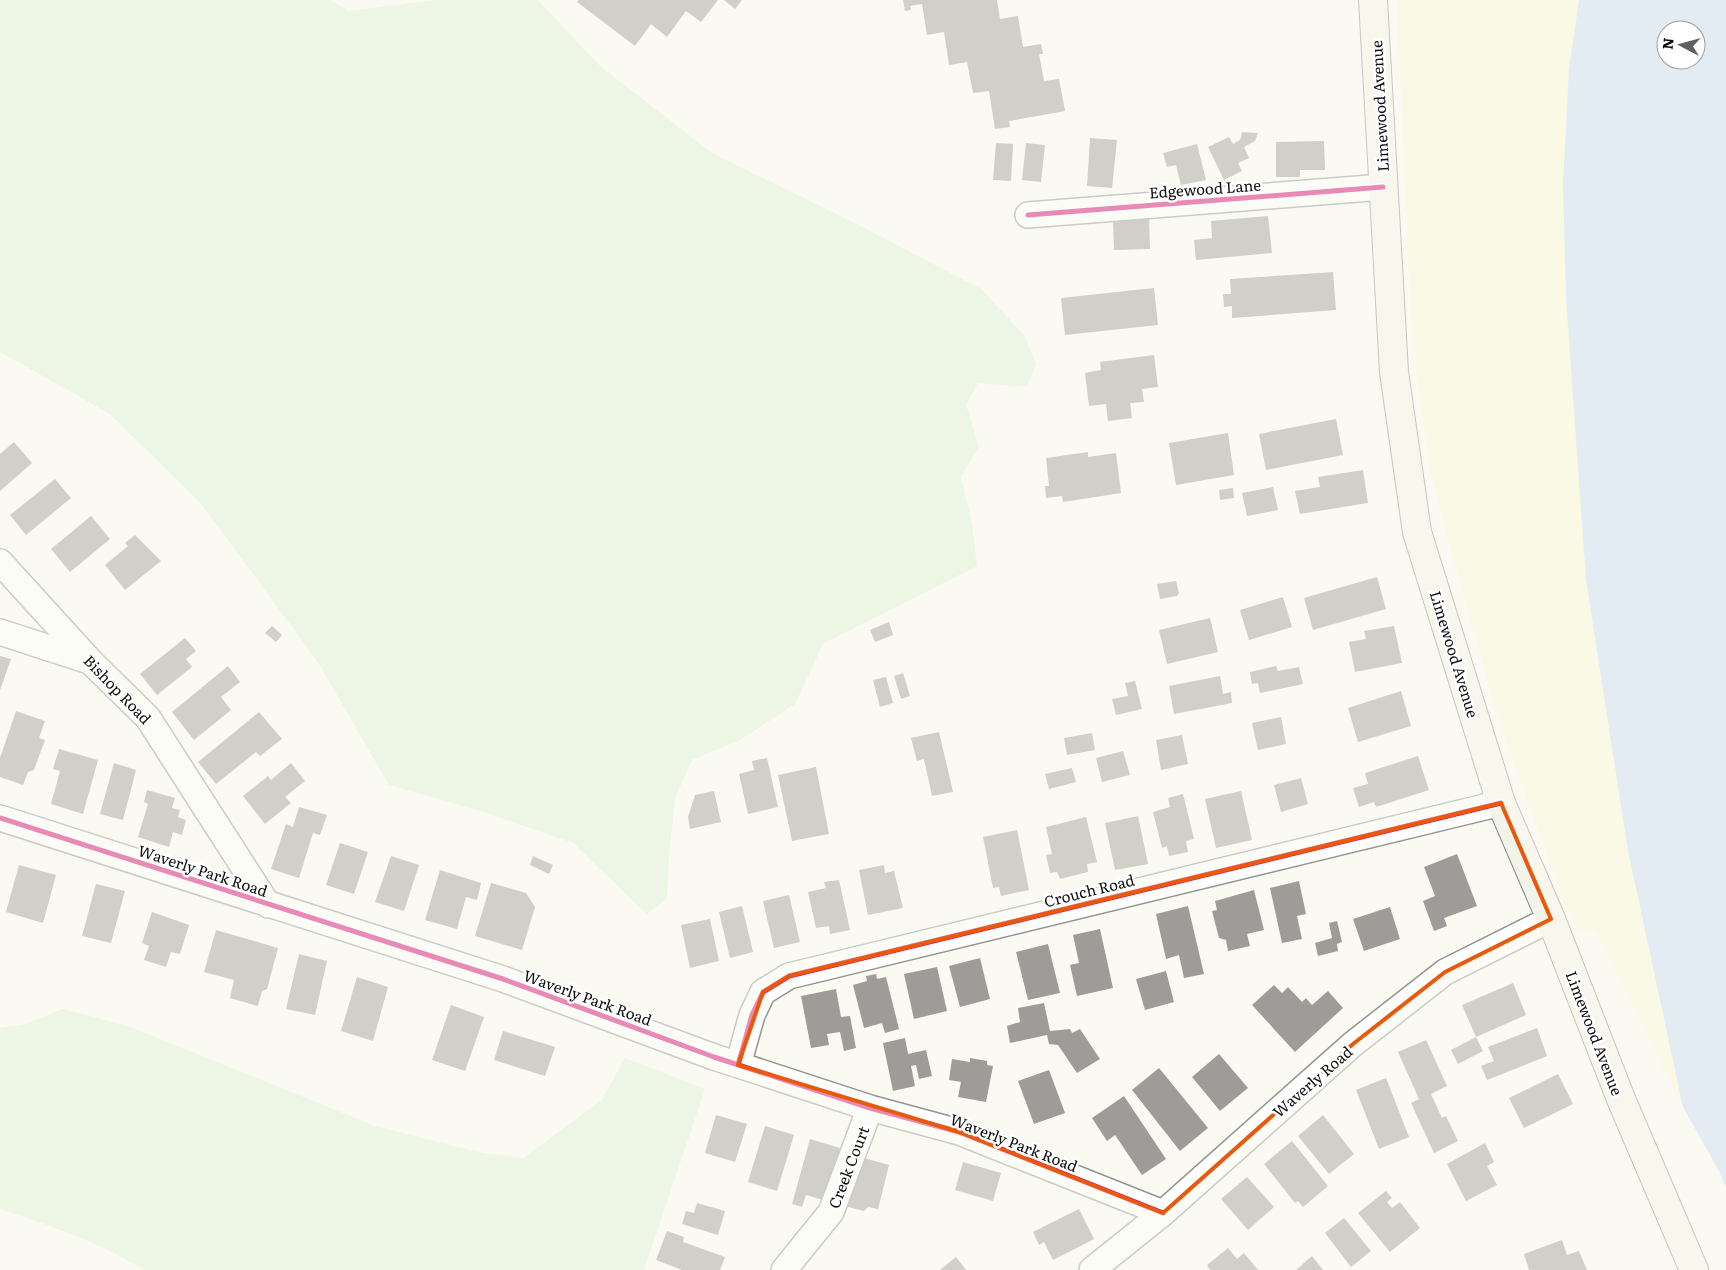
<svg xmlns="http://www.w3.org/2000/svg" width="1726" height="1270" viewBox="0 0 1726 1270" font-family="Literata,serif">
<style>
.green{fill:#def0d3}
.sand{fill:#f9f8d4}
.water{fill:#cadcf3;fill-rule:evenodd}
.building{fill:#9d9c98}
.lines{fill:none;stroke-linecap:round;stroke-linejoin:round}
.street-casing{stroke:#949490;stroke-width:28}
.secondary-casing{stroke:#8a8a87;stroke-width:30}
.street{stroke:#fefefd;stroke-width:25}
.secondary{stroke:#f3f4e9;stroke-width:28}
.cycleway-casing{stroke:#fff;stroke-width:8}
.cycleway{stroke:#d6006c;stroke-width:5}
.marked{fill:none;stroke:#e8590c;stroke-width:4;stroke-linejoin:round}
.labels{text-anchor:middle;dominant-baseline:central;stroke-width:5;stroke-linejoin:round;paint-order:stroke}
.street-label{font-size:15px;fill:#0d0d0d;stroke:#fff}
</style>
<rect width="100%" height="100%" fill="#fafaf2"/>
<path class="green" d="M0,0H330L349,11L437,0H538L600,66L712,153L857,224L981,289L1024,335L1036,363L1027,387L978,383L966,405L979,447L961,477L972,524L977,566L823,644L795,704L740,740L692,760L675,798L669,855L667,898L647,914L573,843L487,813L389,785L318,662L202,505L110,414L0,352Z
M63,1009L128,1026L375,1126L482,1153L523,1158L602,1100L625,1058L705,1089L644,1270H144C101,1243 49,1225 0,1209V1028L22,1025Z"/>
<path class="sand" d="M1397,0H1579L1569,69L1563,183L1566,298L1586,580L1628,851L1683,1107L1595,930L1579,932L1565,904L1497,716L1430,472L1412,340Z"/>
<path class="water" d="M1579,0H1726V1188L1720,1173L1683,1107L1628,851L1586,580L1566,298L1563,183L1569,69ZM1666,30H1696V60H1666Z"/>
<path class="building" d="M579,0H718L701,22L686,11L667,37L651,24L635,46L577,2Z
M724,0H742L735,9Z
M903,0H997L1000,19L1018,16L1023,47L1041,44L1043,54H1039L1044,81L1059,79L1065,111L1009,121L1010,127L995,129L989,91L973,93L967,62L949,65L944,32L927,35L922,4L910,6L911,10L905,11Z
M1242,132L1258,133L1255,141L1244,147L1249,158L1238,163L1242,171L1224,180L1208,147L1229,137L1233,144L1240,140Z
M1090,138L1117,140L1112,188L1087,186Z
M1324,141L1325,170H1300V177H1276V142Z
M996,143L1013,144L1011,181L993,180Z
M1026,143L1045,145L1041,182L1022,180Z
M1197,144L1206,180L1181,185L1176,165L1167,167L1163,153Z
M1268,216L1272,253L1196,260L1194,240L1212,238L1211,221Z
M1149,218L1150,249L1114,250L1113,220Z
M1333,272L1336,310L1232,318V306L1224,307L1223,294H1231L1230,279Z
M1154,288L1158,325L1065,335L1061,298Z
M1154,355L1158,387L1142,389L1144,402L1130,403L1132,418L1108,421L1106,404L1089,406L1085,373L1101,370L1100,362Z
M1336,419L1343,455L1266,470L1259,434Z
M1228,433L1234,475L1176,485L1169,443Z
M14,442L32,463L0,491V454Z
M1088,452V457L1116,453L1121,493L1063,502L1062,496L1046,498L1045,486H1049L1046,458Z
M1363,470L1368,503L1300,514L1295,491L1320,487L1318,477Z
M55,479L71,498L26,535L10,515Z
M1273,487L1278,510L1247,516L1242,493Z
M1233,488L1234,498L1220,500L1219,490Z
M91,516L110,539L70,572L51,549Z
M135,535L161,561L125,590L105,565L128,546L125,543Z
M1377,577L1386,609L1313,630L1304,598Z
M1176,581L1179,593L1177,596L1160,599L1157,584Z
M1283,597L1292,627L1249,640L1240,610Z
M1210,618L1218,652L1167,664L1159,630Z
M889,622L893,635L875,642L870,630Z
M272,626L282,635L276,642L265,633Z
M1394,626L1402,663L1355,672L1349,642L1366,639L1364,631Z
M185,638L196,651L186,659L192,667L157,695L140,674Z
M0,656L11,659L0,690Z
M228,666L240,682L221,697L231,710L194,740L172,712Z
M1276,666L1278,671L1299,667L1303,684L1260,693L1258,683L1252,684L1250,672Z
M903,673L910,696L901,699L894,676Z
M1220,676L1223,694L1231,692L1232,703L1174,714L1169,686Z
M886,677L893,703L880,707L873,680Z
M1135,681L1142,709L1116,715L1112,699L1128,696L1125,683Z
M1401,691L1411,726L1358,742L1348,708Z
M16,711L45,721L39,738L45,740L34,770L28,772L23,785L0,777V758Z
M259,712L282,739L260,756L256,752L216,784L198,762Z
M1281,717L1286,744L1258,750L1252,723Z
M939,732L953,792L932,796L924,759L917,761L911,738Z
M1092,733L1095,750L1067,755L1064,738Z
M1182,735L1188,764L1161,770L1156,740Z
M59,749L98,760L83,814L51,804L60,771L53,769Z
M1123,751L1130,775L1102,782L1096,758Z
M1418,756L1429,790L1376,807L1374,802L1359,807L1353,788L1368,784L1365,773Z
M767,758L778,807L748,814L739,774L754,770L752,761Z
M114,763L136,770L123,820L100,814Z
M291,763L305,781L285,797L291,803L265,824L243,796L268,776L271,780Z
M816,767L829,834L792,841L778,775Z
M1072,768L1076,782L1049,789L1045,774Z
M1301,778L1308,804L1281,812L1274,785Z
M147,790L175,798L172,808L180,810L178,817L186,820L182,835L173,832L169,847L138,837L148,804L144,802Z
M714,791L721,822L690,829L688,817L695,795Z
M1241,791L1252,840L1216,848L1205,799Z
M1183,794L1194,839L1186,841L1188,852L1169,856L1167,846L1162,848L1153,812L1170,807L1168,798Z
M299,807L327,815L320,835L313,833L299,878L271,869L286,824L293,827Z
M1138,816L1148,864L1115,870L1105,823Z
M1086,817L1097,862L1087,864L1088,872L1060,879L1057,872L1050,873L1046,855L1052,854L1046,827Z
M1017,830L1029,890L1001,896L999,887L993,888L983,837Z
M340,843L368,852L354,894L326,885Z
M1457,854L1477,906L1444,918L1447,926L1434,931L1423,901L1435,896L1424,867Z
M391,856L419,865L404,911L375,902Z
M533,856L553,865L549,874L530,865Z
M19,865L56,875L43,923L6,912Z
M884,865L885,873L894,871L903,908L868,915L859,870Z
M440,870L481,883L477,900L466,897L457,929L425,920Z
M839,880L850,930L830,934L829,926L816,928L808,892L826,888L824,882Z
M1299,881L1306,914L1297,916L1302,939L1282,943L1270,888Z
M491,883L526,893L535,907L522,950L475,936Z
M96,884L125,891L111,943L82,936Z
M1254,890L1264,930L1247,934L1250,946L1228,951L1226,940L1219,938L1212,911L1217,910L1215,901Z
M789,895L800,942L774,948L763,901Z
M742,906L753,952L730,958L719,912Z
M1188,906L1204,974L1184,978L1179,955L1166,959L1156,914Z
M1390,907L1400,939L1364,951L1353,919Z
M152,912L189,925L180,954L171,952L166,967L144,960L149,946L142,943Z
M710,919L719,961L690,968L681,925Z
M1337,921L1342,942L1337,944L1338,951L1318,956L1315,943L1332,938L1329,923Z
M1100,929L1113,988L1077,996L1070,965L1079,963L1073,935Z
M216,930L278,948L267,989L262,991L258,1006L230,998L234,980L204,972Z
M1048,944L1060,993L1028,1000L1016,952Z
M299,954L327,961L315,1015L286,1009Z
M980,958L990,999L960,1007L949,966Z
M937,967L947,1011L914,1019L904,974Z
M1166,971L1174,1002L1145,1010L1136,979Z
M876,974L877,979L886,977L899,1029L885,1033L882,1023L864,1028L853,985L867,981L866,976Z
M357,977L388,987L373,1041L341,1031Z
M1513,983L1526,1015L1476,1037L1483,1051L1458,1064L1451,1050L1476,1037L1462,1005Z
M1274,985L1282,993L1288,987L1302,1002L1306,998L1312,1005L1328,991L1343,1008L1295,1052L1252,1005Z
M836,989L841,1017L850,1016L856,1048L844,1051L840,1032L827,1034L829,1045L811,1048L801,996Z
M1044,1003L1050,1031L1070,1029L1072,1033L1080,1029L1100,1059L1077,1073L1058,1045L1049,1044L1047,1035L1010,1043L1007,1026L1020,1022L1018,1008Z
M451,1005L484,1017L465,1071L432,1060Z
M1537,1028L1547,1056L1487,1080L1481,1066L1494,1061L1488,1047Z
M503,1031L555,1047L545,1076L494,1060Z
M905,1038L908,1054L926,1050L932,1076L919,1079L916,1065L911,1066L915,1086L893,1091L883,1043Z
M1426,1040L1447,1086L1431,1094L1442,1118L1446,1116L1458,1141L1434,1153L1411,1103L1419,1099L1398,1052Z
M1219,1054L1248,1088L1220,1111L1192,1077Z
M970,1058L987,1061V1065L993,1066L986,1102L958,1097L961,1082L949,1080L952,1059L970,1062Z
M1159,1068L1208,1128L1180,1151L1132,1090Z
M1049,1070L1065,1113L1034,1124L1018,1081Z
M1558,1074L1573,1104L1524,1128L1509,1098Z
M1386,1078L1409,1137L1379,1149L1356,1090Z
M1124,1096L1166,1159L1142,1175L1115,1135L1107,1141L1092,1118Z
M716,1115L747,1124L735,1162L705,1153Z
M1323,1115L1354,1154L1329,1174L1298,1136Z
M765,1126L794,1135L777,1191L748,1182Z
M810,1139L840,1148L826,1201L806,1195L802,1207L792,1204Z
M1292,1141L1328,1186L1303,1207L1298,1201L1295,1203L1264,1164Z
M1485,1143L1494,1162L1487,1166L1497,1185L1466,1201L1447,1164Z
M857,1156L889,1165L878,1209L868,1207L864,1211L844,1206Z
M963,1162L1001,1173L993,1201L955,1190Z
M1247,1177L1274,1207L1248,1230L1221,1199Z
M1386,1191L1392,1198L1387,1202L1392,1208L1400,1202L1420,1228L1390,1252L1358,1213Z
M697,1203L725,1211L718,1235L682,1224L686,1211L694,1213Z
M1079,1209L1094,1239L1053,1260L1044,1242L1039,1245L1033,1232Z
M1344,1218L1371,1251L1351,1267L1325,1233Z
M667,1231L684,1237L683,1242L725,1257L720,1270H682L656,1260Z
M1562,1240L1567,1255L1579,1251L1587,1270H1529L1524,1254Z
M1228,1248L1237,1259L1244,1253L1258,1270H1210L1207,1265Z
M1312,1256L1323,1270H1296Z
M956,1257L966,1270H940Z"/>
<g class="lines">
<g class="street-casing">
<path id="street" d="M1028,215L1383,187
M0,562L91,662L148,718L268,905
M0,632L89,661
M0,818L503,979L714,1057L870,1108L959,1132L1163,1213
M738,1065L752,1015L763,992L789,976L1501,803
M784,1270L831,1212L870,1108
M1092,1270L1163,1213L1353,1044L1445,972L1551,919"/>
</g>
<g class="secondary-casing">
<path id="secondary" d="M1373,0L1394,372L1417,532L1501,803L1551,919L1621,1099L1694,1270"/>
</g>
<use href="#street" class="street"/>
<use href="#secondary" class="secondary"/>
<g class="cycleway-casing">
<path id="cycleway" d="M1028,215L1383,187
M0,818L503,979L714,1057L870,1108L959,1132L1163,1213
M738,1065L752,1015L763,992L789,976L1501,803"/>
</g>
<use href="#cycleway" class="cycleway"/>
</g>
<path d="M0 0H1726V1270H0ZM1501,803L1551,919L1445,972L1353,1044L1163,1213L959,1132L738,1065L763,992L789,976Z" fill="#fafaf2" fill-opacity=".55" fill-rule="evenodd"/>
<path class="marked" d="M1501,803L1551,919L1445,972L1353,1044L1163,1213L959,1132L738,1065L763,992L789,976Z"/>
<g class="labels">
<g class="street-label">
<text transform="translate(1379 106) rotate(-93)">Limewood Avenue</text>
<text transform="translate(1205 188) rotate(-4)">Edgewood Lane</text>
<text transform="translate(1455 654) rotate(73)">Limewood Avenue</text>
<text transform="translate(118 689) rotate(46)">Bishop Road</text>
<text transform="translate(203 870) rotate(18)">Waverly Park Road</text>
<text transform="translate(1089 890) rotate(-14)">Crouch Road</text>
<text transform="translate(588 997) rotate(20)">Waverly Park Road</text>
<text transform="translate(1595 1033) rotate(69)">Limewood Avenue</text>
<text transform="translate(1312 1081) rotate(-41)">Waverly Road</text>
<text transform="translate(1014 1142) rotate(21)">Waverly Park Road</text>
<text transform="translate(848 1167) rotate(-69)">Creek Court</text>
</g>
</g>
<g transform="translate(1681 45) rotate(276)"><circle r="24" fill="#ffffff" stroke="#9e9e9e"/>
<path d="M0-4L9 19L0 12L-9 19Z" fill="#60605d"/>
<text y="-8" font-size="14" font-weight="bold" text-anchor="middle" fill="#0d0d0d">N</text>
</g>
</svg>
